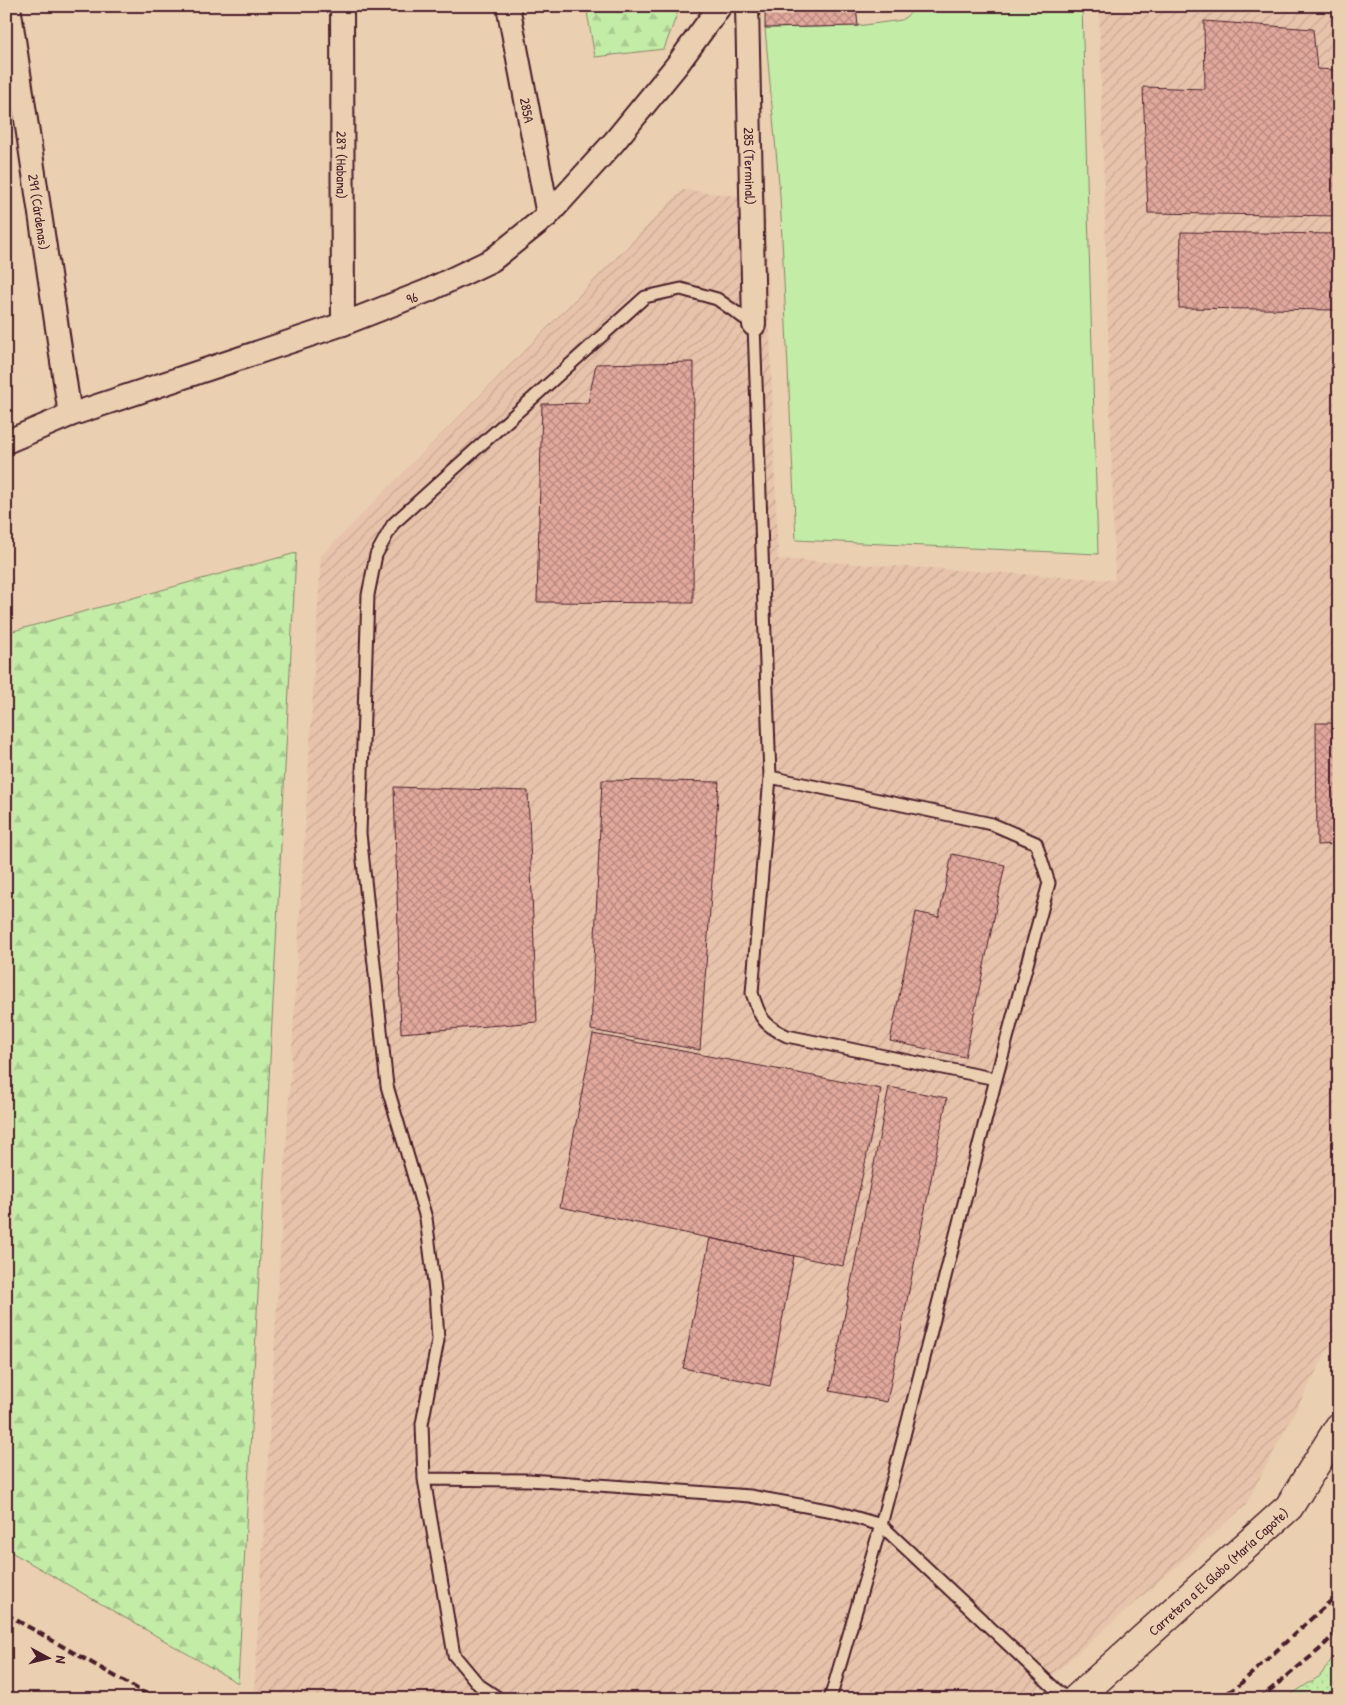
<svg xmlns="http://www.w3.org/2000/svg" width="1345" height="1705" viewBox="0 0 1345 1705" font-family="'Patrick Hand',sans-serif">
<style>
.industrial{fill:url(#industrial-furrows)}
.grass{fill:#c3eca7;stroke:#868669}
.forest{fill:url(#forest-firs);stroke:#868669}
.park{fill:url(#park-dots);stroke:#868669}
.building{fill:url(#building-cross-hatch);stroke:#4a1f2b}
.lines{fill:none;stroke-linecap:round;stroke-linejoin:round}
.service-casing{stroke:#4a1f2b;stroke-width:15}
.minor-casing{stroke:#4a1f2b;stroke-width:26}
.secondary-casing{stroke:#4a1f2b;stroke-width:31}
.service{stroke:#eacfb1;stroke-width:11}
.minor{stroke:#eacfb1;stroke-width:22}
.secondary{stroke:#eacfb1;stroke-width:28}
.rail{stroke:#4a1f2b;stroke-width:4;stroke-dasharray:8 4;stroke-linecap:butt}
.labels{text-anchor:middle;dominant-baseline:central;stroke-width:5;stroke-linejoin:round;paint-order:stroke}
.street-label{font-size:14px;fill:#4a1f2b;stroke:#eacfb1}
</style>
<defs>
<pattern id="industrial-furrows" width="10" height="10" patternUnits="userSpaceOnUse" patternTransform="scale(1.25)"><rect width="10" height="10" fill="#e7c3ab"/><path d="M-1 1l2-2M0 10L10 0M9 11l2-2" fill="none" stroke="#c8a793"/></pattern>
<pattern id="forest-firs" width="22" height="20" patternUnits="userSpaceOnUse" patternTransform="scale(1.25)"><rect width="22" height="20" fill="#c3eca7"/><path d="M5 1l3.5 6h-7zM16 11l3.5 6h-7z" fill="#a9ca90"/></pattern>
<pattern id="park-dots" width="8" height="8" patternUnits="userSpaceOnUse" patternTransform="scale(1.25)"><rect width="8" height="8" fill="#c3eca7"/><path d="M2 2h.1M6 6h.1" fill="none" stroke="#a9ca90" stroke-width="1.8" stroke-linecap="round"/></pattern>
<pattern id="building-cross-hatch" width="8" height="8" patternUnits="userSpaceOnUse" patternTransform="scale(1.25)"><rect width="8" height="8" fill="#e1a89c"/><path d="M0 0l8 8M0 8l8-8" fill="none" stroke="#b8887f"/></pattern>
</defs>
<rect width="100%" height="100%" fill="#eacfb1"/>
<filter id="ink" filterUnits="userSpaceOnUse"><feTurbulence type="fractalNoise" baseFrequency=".02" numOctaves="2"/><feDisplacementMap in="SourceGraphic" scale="10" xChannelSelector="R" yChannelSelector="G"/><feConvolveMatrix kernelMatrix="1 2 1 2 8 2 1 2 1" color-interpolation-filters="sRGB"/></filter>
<g filter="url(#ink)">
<path class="industrial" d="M1099,6H1339V1328L1245,1506L1025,1699H262L254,1696L321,556L683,190L765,199L778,559L1115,580Z"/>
<path class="grass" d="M919,6H1082L1098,554L796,540L780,195L765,28L857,26L902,20Z"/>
<path class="forest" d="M586,6H680L664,49L595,57Z
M296,553L238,1683L6,1549V633Z"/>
<path class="park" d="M1339,1649V1699H1284L1320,1676Z"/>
<path class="building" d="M765,6H856L858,26L765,28Z
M1204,21L1313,29L1317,69L1339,70V216L1148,213L1143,87L1205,89Z
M1181,232L1339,234V310L1179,308Z
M694,362L693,603L537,602L542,404L588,403L596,364Z
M1316,723H1339V844L1317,845Z
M602,780L719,782L700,1050L591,1030Z
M394,787L528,791L537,1022L401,1033Z
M952,854L1005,865L965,1057L890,1041L916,912L939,917Z
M593,1034L881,1089L843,1266L560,1207Z
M889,1087L947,1098L887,1402L830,1391Z
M710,1238L794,1256L770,1386L683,1368Z"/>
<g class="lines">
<g class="service-casing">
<path id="service" d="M770,777L752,993C760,1018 763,1025 787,1036L996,1079
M424,1479L529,1480L750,1496L833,1511L881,1525L830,1699
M500,1699L479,1685L454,1655L424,1479L422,1424L438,1340L435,1291L426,1218L387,1086L360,833L368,595L376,555L393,524L645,297L681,289L717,299L754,325L770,777L992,824L1036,843L1049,883L996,1079L881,1525L1066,1699"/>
</g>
<g class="minor-casing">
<g id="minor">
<path id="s1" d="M9,6L70,415"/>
<path id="s2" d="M342,6L343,324"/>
<path id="s3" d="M508,6L548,215"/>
<path id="s4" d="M747,6L754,325"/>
<path id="s5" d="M6,442L70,415L343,324L427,291L492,260L548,215L614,142L677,65L720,6"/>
</g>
</g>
<g class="secondary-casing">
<g id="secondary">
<path id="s6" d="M1076,1699L1289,1507L1339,1427"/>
</g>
</g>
<use href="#service" class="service"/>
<use href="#minor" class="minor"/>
<use href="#secondary" class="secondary"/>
<path class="rail" d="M6,1614L155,1699
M1218,1699L1238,1686L1335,1597L1339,1592
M1259,1699L1319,1650L1339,1630"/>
</g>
</g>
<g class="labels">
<g class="street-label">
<text stroke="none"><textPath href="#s3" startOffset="106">285A</textPath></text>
<text stroke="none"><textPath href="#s2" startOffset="159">287 (Habana)</textPath></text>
<text stroke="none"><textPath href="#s4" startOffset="160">285 (Terminal)</textPath></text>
<text stroke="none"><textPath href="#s1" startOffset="208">291 (Cárdenas)</textPath></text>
<text stroke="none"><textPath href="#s5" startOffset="431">96</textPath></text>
<text stroke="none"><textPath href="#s6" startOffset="191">Carretera a El Globo (María Capote)</textPath></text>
</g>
</g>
<rect width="1345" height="1705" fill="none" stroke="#eacfb1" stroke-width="25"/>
<rect x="12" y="12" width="1320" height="1680" fill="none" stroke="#4a1f2b" stroke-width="2" filter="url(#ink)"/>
<g transform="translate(48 1658) rotate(97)" stroke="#eacfb1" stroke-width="4" paint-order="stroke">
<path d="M0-4L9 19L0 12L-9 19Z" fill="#4a1f2b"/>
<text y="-8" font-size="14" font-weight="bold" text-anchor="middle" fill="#4a1f2b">N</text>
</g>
</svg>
